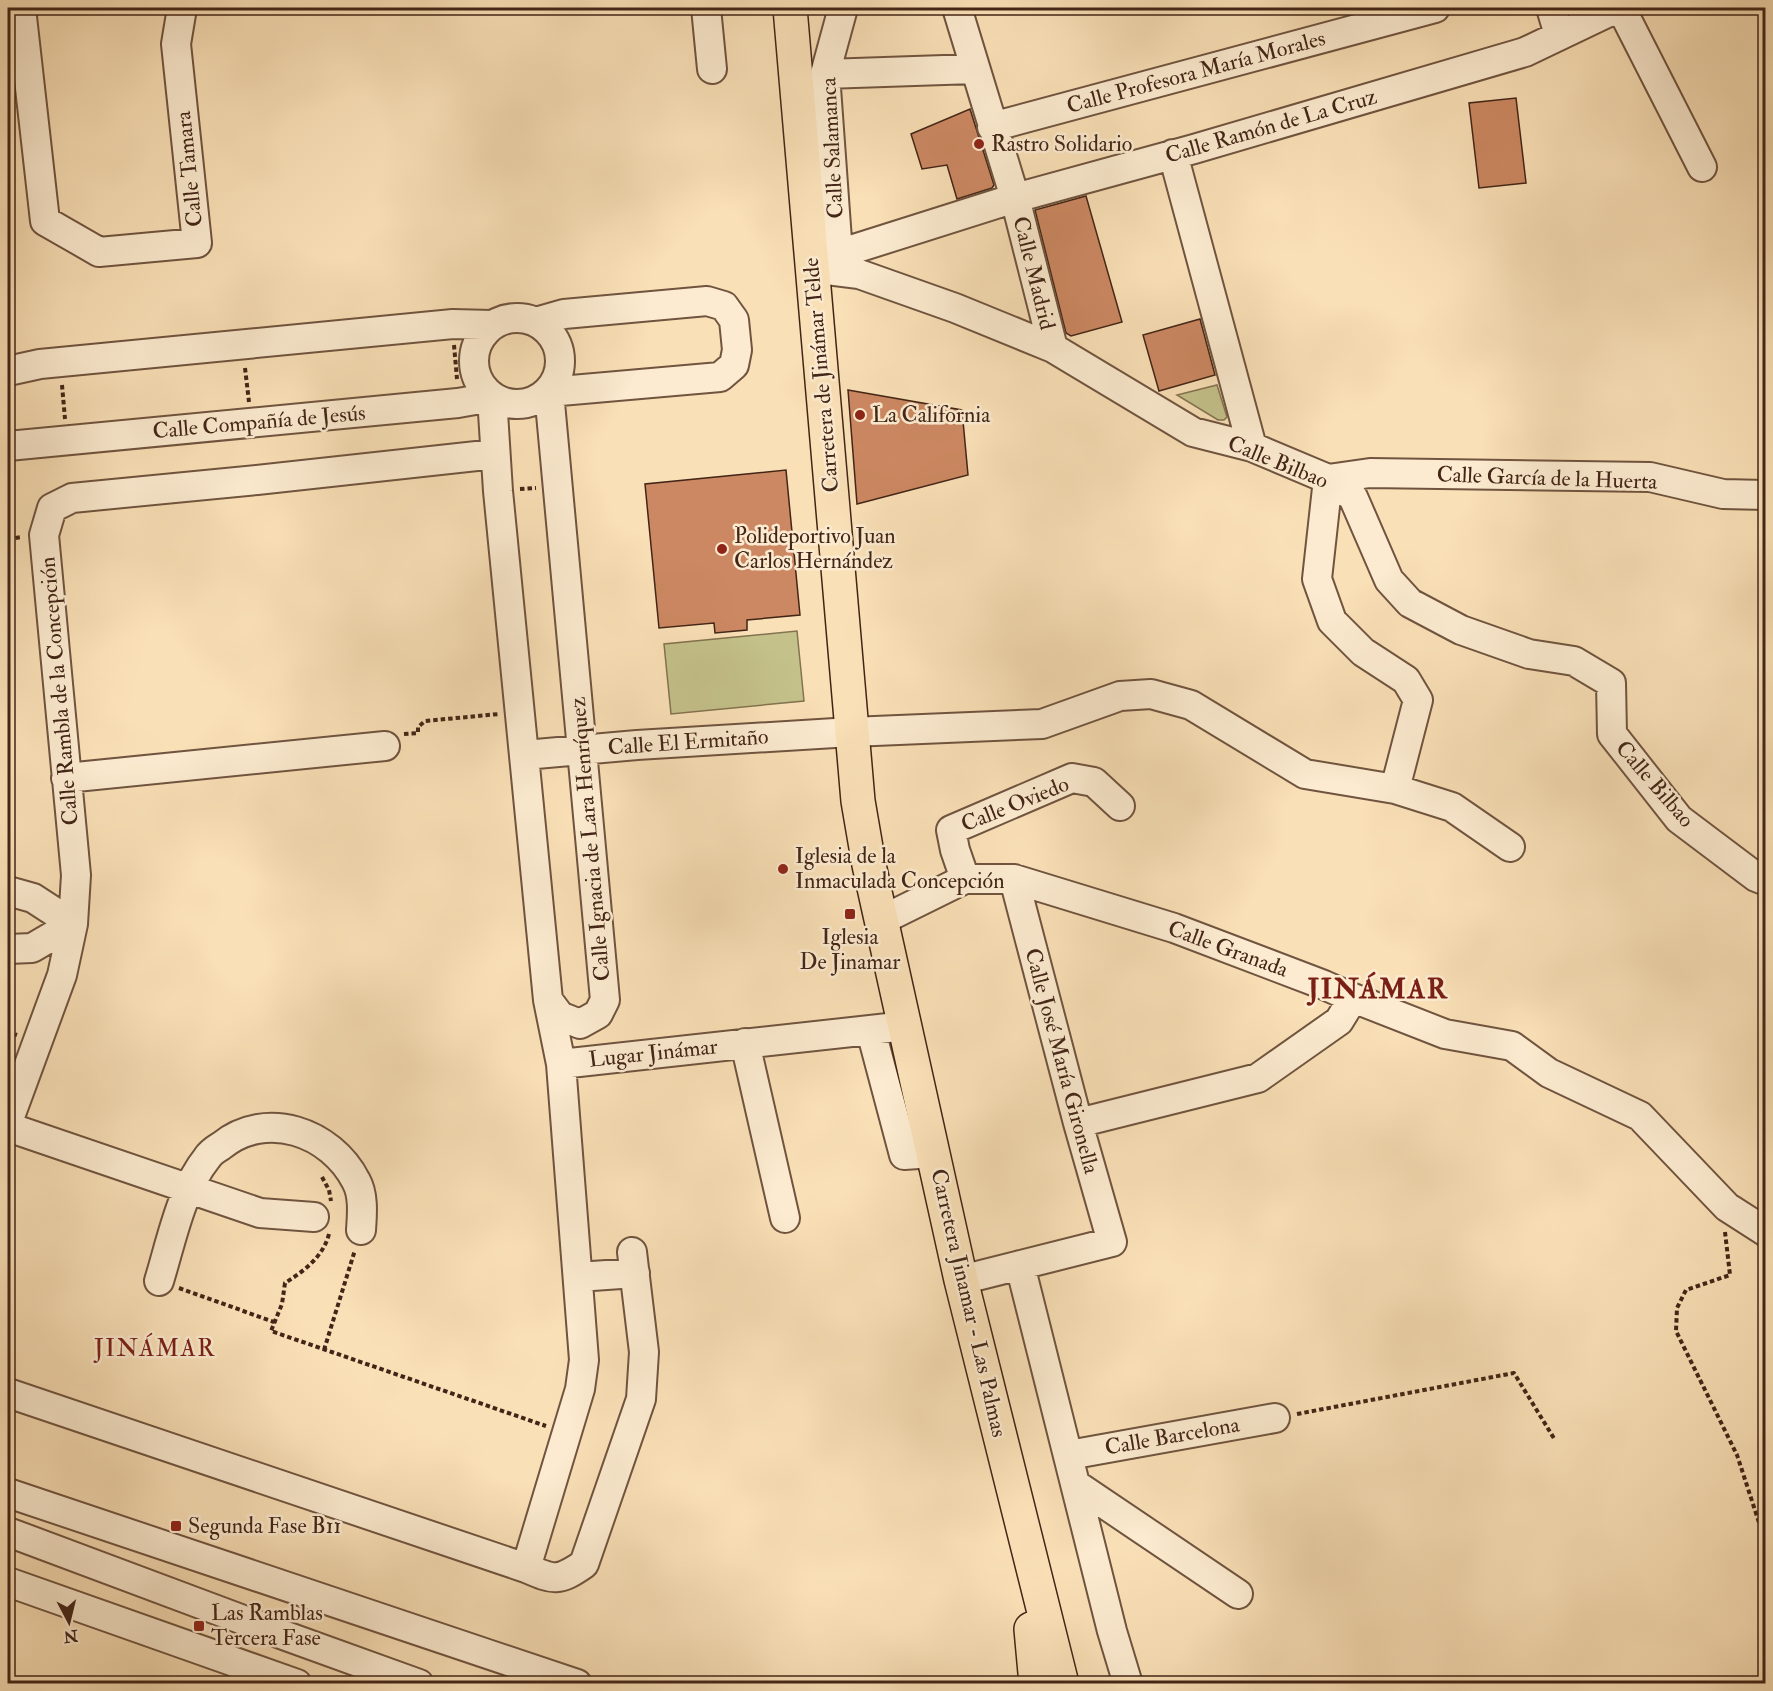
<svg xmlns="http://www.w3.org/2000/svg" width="1773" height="1691" viewBox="0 0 1773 1691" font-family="'IM FELL Double Pica',serif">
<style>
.green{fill:#c4c18a;stroke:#837350;stroke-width:1.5}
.building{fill:#cc8862;stroke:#422517;stroke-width:1.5}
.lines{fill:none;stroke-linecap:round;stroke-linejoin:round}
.minor-casing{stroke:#70543f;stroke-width:32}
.major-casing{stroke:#422517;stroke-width:36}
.path{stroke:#422517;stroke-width:4;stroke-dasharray:4.5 3;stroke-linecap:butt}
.minor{stroke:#fcebd0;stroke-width:28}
.major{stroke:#fae0b7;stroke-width:33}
.poi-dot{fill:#8f2418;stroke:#fcebd0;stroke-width:2}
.labels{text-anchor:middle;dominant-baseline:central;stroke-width:5;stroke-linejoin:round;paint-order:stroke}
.street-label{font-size:22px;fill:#422517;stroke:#fcebd0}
.poi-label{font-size:22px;fill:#422517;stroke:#fcebd0;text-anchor:start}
.neighbourhood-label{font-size:24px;letter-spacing:1.5px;fill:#7a1f14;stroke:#fcebd0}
.district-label{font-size:28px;font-weight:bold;letter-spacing:1.5px;fill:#7a1f14;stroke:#fcebd0}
</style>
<rect width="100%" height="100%" fill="#fae0b7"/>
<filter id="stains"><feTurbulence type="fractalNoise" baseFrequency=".00333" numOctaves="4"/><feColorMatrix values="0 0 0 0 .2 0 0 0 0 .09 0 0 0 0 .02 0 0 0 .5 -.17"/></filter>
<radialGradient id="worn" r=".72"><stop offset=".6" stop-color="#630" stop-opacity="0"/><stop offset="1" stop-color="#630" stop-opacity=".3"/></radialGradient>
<path class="green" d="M1217,385L1227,417L1224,420H1218L1177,395Z
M797,631L804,701L671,714L664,644Z"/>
<path class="building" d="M1516,98L1526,183L1479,188L1469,103Z
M970,109L994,185L992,188L957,199L947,165L922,169L911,134Z
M1086,196L1122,322L1071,336L1066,333L1035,210Z
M1200,319L1215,375L1159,391L1143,335Z
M848,390L962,410L968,475L857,504Z
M786,470L800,615L747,620V630L715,633L714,623L659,628L645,484Z"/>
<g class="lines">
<g class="minor-casing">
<path id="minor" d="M21,8L45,221L99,252L197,243L176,44L182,8
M706,8L712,69
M957,8L1015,198L1053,348
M1551,8L1559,35
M1621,8L1702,167
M825,74L974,69
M992,127L1435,8
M1173,154L1252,447
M838,254L825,74L843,8
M811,268L859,274L955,308L1053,348L1193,432L1252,447L1328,479L1353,497L1389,580L1410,603L1461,630L1529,654L1574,661L1611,683L1612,734L1679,819L1756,877L1766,881
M811,268L838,254L1015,198L1194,149L1525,52L1617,8
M474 361a43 43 0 1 1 86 0a43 43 0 1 1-86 0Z
M536,322L564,314L707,301L724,306L734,320L737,350L734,365L720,377L549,392L605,1000L598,1014L580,1024L560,1016L548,1000
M8,371L40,364L453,324L492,325
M8,446L458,403L492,397L498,491L548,1000L561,1064L584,1360L580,1389L526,1568C554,1580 558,1582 584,1564L641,1399L644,1352L632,1252
M525,755L637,745L851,732L1042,724L1120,696L1151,694L1191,705L1305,774L1395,789L1452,807L1510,847
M66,778L385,746
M1395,789L1418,700L1406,680L1363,652L1332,621L1317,579L1328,479L1370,473L1650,477L1723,494L1766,495
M965,879L955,850L951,830L1072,778L1094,782L1120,806
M8,891L33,898L73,924L32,948L8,949
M882,920L965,879H1014L1174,928L1324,985L1353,998L1445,1034L1512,1046L1549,1073L1640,1116L1727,1207L1766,1232
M871,1031L904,1155L933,1153
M745,1043L785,1218
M561,1064L906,1026
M8,1122L62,975L73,924L76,875L44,535L52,508L72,498L257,480L495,454
M1078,1123L1258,1078L1339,1021L1353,998
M8,1127L260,1213L314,1217
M1020,1265L1112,1631L1128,1684
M578,1277L635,1273
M961,1280L1112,1242L1078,1123L1014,879
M159,1281C171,1242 181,1190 207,1158C210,1153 216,1149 221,1146C266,1109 331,1132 356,1181C364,1195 362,1215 361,1230
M8,1393L526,1568
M1069,1455L1275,1418
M1075,1484L1238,1594
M8,1493L577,1684
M8,1532L286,1636L419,1684
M8,1582L297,1684"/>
</g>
<g class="major-casing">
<path id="major" d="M790,8L858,801L869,865L961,1280L1062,1684
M1031,1629L1036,1684"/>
</g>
<path class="path" d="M454,345L457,379
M245,368L249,402
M62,385L65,419
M520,489L536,488
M8,539L22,537
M404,734L418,733V727L425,721L499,714
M8,1032L17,1035
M322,1177L329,1190L331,1201
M1725,1232L1730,1275L1686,1290L1677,1308L1676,1331L1737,1455L1766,1544
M329,1234C323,1257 304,1271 285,1283L282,1304L271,1331L546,1426
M179,1288L274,1322
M324,1350L355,1250
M1297,1414L1514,1373L1555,1440"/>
<use href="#minor" class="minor"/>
<use href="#major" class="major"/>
</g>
<g class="poi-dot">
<circle cx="979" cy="144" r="6"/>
<circle cx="860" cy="415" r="6"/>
<circle cx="722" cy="549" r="6"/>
<circle cx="783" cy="869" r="6"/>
<rect x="844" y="908" width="12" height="12" rx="3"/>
<rect x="170" y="1520" width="12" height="12" rx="3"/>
<rect x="193" y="1620" width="12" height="12" rx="3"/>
</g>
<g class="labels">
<g class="street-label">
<text transform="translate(1196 72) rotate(-15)">Calle Profesora María Morales</text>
<text transform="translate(1271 126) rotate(-16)">Calle Ramón de La Cruz</text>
<text transform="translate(832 148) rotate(-93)">Calle Salamanca</text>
<text transform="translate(189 169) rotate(-96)">Calle Tamara</text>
<text transform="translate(1034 273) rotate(76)">Calle Madrid</text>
<text transform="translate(821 375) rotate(-95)">Carretera de Jinámar Telde</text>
<text transform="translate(259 422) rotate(-5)">Calle Compañía de Jesús</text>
<text transform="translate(1278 462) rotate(22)">Calle Bilbao</text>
<text transform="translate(1547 478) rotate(2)">Calle García de la Huerta</text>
<text transform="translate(59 691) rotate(-95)">Calle Rambla de la Concepción</text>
<text transform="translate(688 742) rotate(-4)">Calle El Ermitaño</text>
<text transform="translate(1655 784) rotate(49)">Calle Bilbao</text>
<text transform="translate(1015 804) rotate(-22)">Calle Oviedo</text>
<text transform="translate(590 839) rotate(-95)">Calle Ignacia de Lara Henríquez</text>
<text transform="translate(1228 949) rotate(20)">Calle Granada</text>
<text transform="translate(653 1053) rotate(-6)">Lugar Jinámar</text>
<text transform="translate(1062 1061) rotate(75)">Calle José María Gironella</text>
<text transform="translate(969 1303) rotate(77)">Carretera Jinamar - Las Palmas</text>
<text transform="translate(1172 1436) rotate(-10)">Calle Barcelona</text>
</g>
<g class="poi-label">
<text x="991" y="144">Rastro Solidario</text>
<text x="872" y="415">La California</text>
<text x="734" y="536">Polideportivo Juan<tspan x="734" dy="25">Carlos Hernández</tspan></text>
<text x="795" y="856">Iglesia de la<tspan x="795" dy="25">Inmaculada Concepción</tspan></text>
<text x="850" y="937" text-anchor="middle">Iglesia<tspan x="850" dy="25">De Jinamar</tspan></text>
<text x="188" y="1526">Segunda Fase B11</text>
<text x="211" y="1613">Las Ramblas<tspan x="211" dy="25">Tercera Fase</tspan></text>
</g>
<g class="neighbourhood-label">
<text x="155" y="1348">JINÁMAR</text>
</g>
<g class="district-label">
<text x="1378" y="989">JINÁMAR</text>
</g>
</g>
<rect width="1773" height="1691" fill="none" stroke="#fae0b7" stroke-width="30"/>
<rect x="9" y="9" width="1755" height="1673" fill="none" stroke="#422517" stroke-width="3"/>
<rect x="15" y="15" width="1743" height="1661" fill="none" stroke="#422517" stroke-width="1.5"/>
<g transform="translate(69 1622) rotate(173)" stroke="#fcebd0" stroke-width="4.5" paint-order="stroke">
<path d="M0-4.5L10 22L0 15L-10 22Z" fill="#422517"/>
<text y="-9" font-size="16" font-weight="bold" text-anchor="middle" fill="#422517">N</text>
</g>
<rect width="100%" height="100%" filter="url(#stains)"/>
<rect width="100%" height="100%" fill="url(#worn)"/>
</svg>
